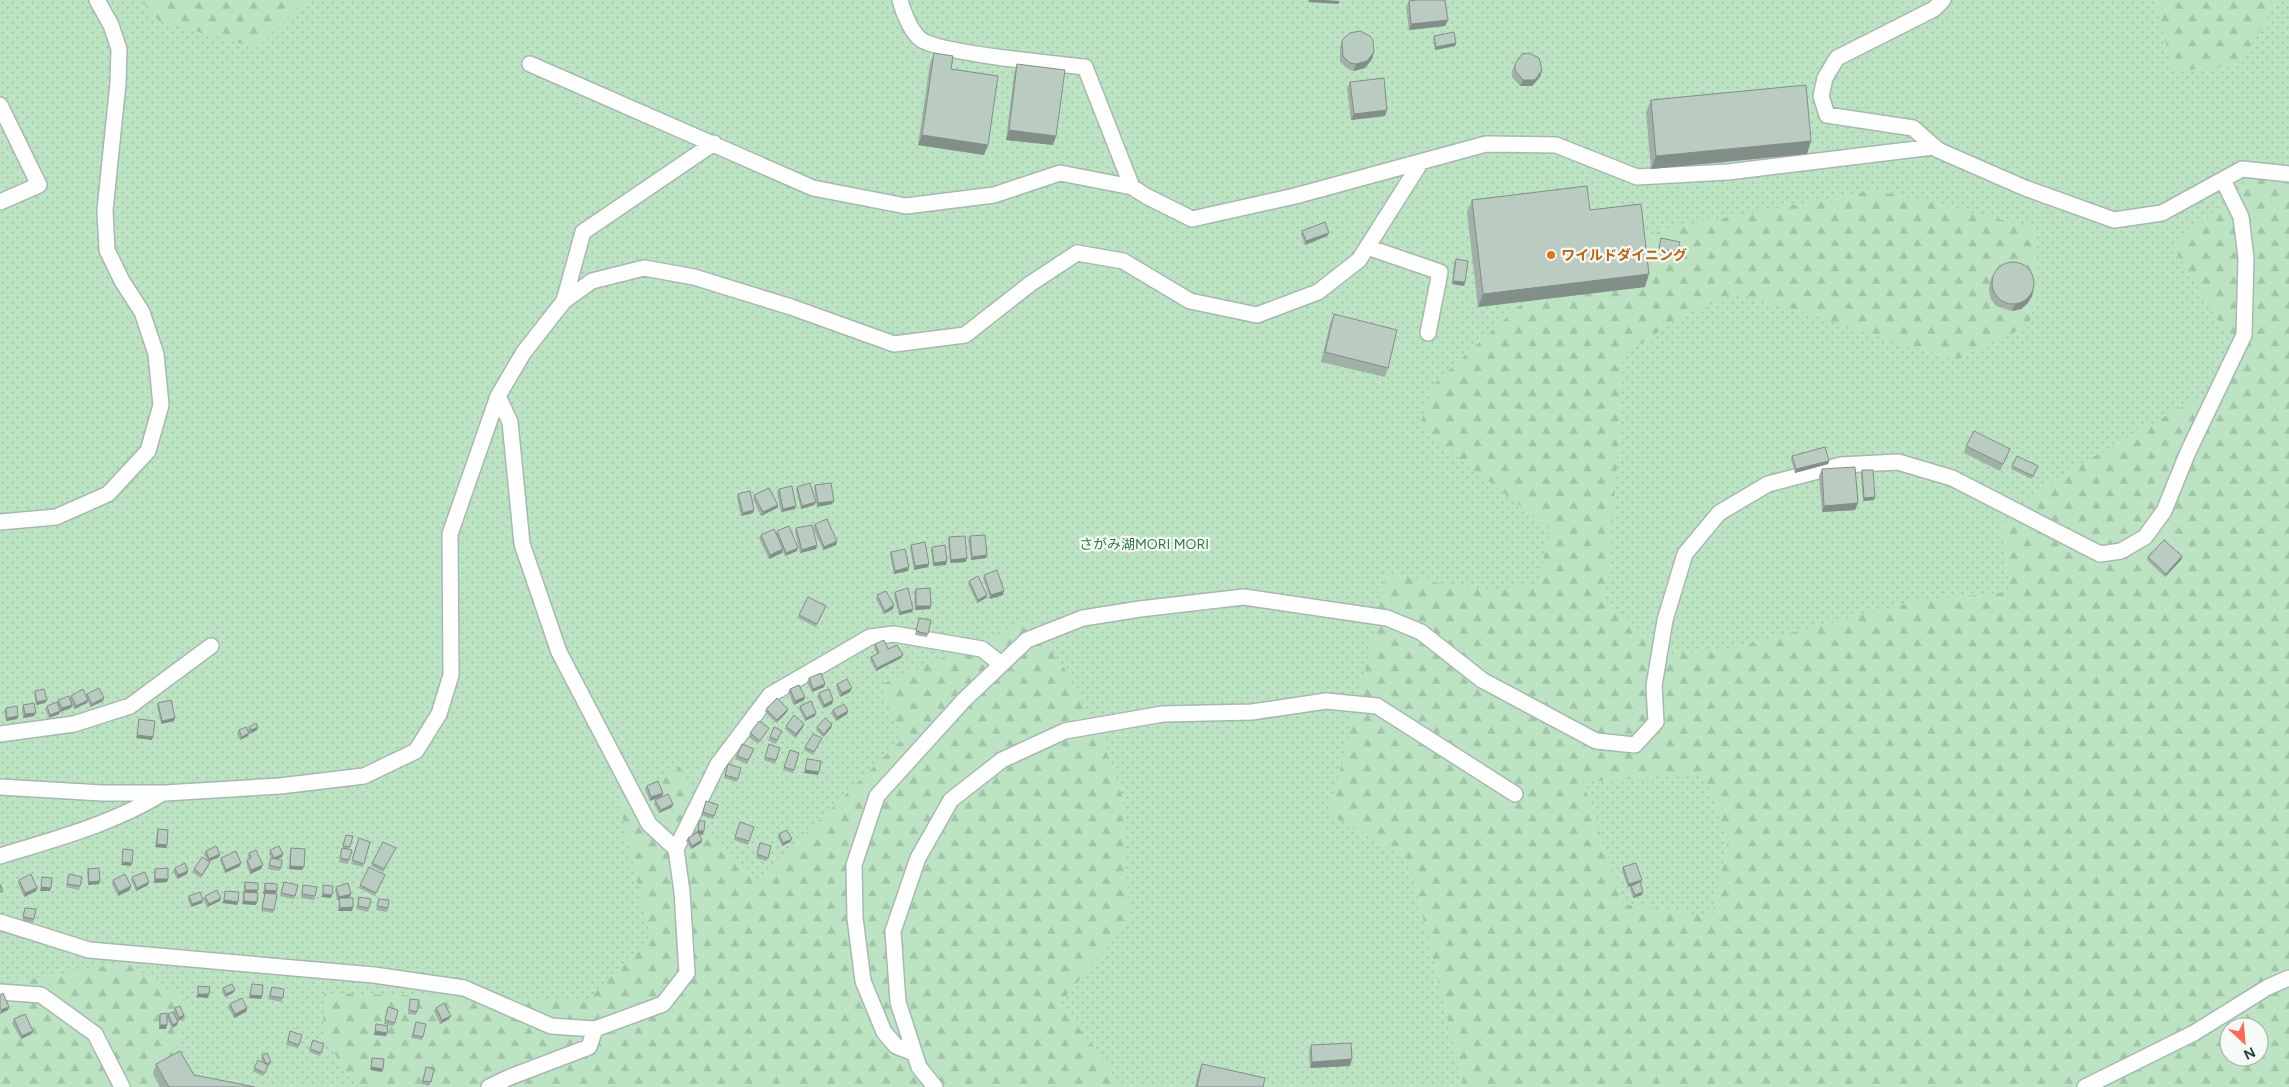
<svg xmlns="http://www.w3.org/2000/svg" width="2289" height="1087" viewBox="0 0 2289 1087" font-family="Figtree,'Noto Sans JP',sans-serif">
<style>
.grass{fill:url(#grass-dots);fill-rule:evenodd}
.forest{fill:url(#forest-firs);fill-rule:evenodd}
.lines{fill:none;stroke-linecap:round;stroke-linejoin:round}
.minor-casing{stroke:#a6b9b0;stroke-width:18}
.minor{stroke:#fff;stroke-width:15}
.wall{fill:#a0afa7}
.shaded-wall{fill:#828e88}
.building{fill:#bacbc2;stroke:#828e88}
.food-dot{fill:#e8710a;stroke:#f7fbf8;stroke-width:2}
.labels{text-anchor:middle;dominant-baseline:central;stroke-width:4.5;stroke-linejoin:round;paint-order:stroke}
.food-label{font-size:14px;font-weight:bold;fill:#c56008;stroke:#f7fbf8;text-anchor:start}
.park-label{font-size:14px;fill:#27803e;stroke:#f7fbf8}
</style>
<defs>
<pattern id="grass-dots" width="8" height="8" patternUnits="userSpaceOnUse" patternTransform="scale(1.25)"><rect width="8" height="8" fill="#bce3c2"/><path d="M2 2h.1M6 6h.1" fill="none" stroke="#a1c4a7" stroke-width="1.8" stroke-linecap="round"/></pattern>
<pattern id="forest-firs" width="22" height="20" patternUnits="userSpaceOnUse" patternTransform="scale(1.25)"><rect width="22" height="20" fill="#bce3c2"/><path d="M5 1l3.5 6h-7zM16 11l3.5 6h-7z" fill="#a1c4a7"/></pattern>
</defs>
<rect width="100%" height="100%" fill="#e5f0ea"/>
<path class="grass" d="M0,0H2289V1087H0ZM2229,1027H2259V1057H2229Z"/>
<path class="forest" d="M141,0H306L257,48L159,21Z
M2155,0H2276L2241,65L2173,71Z
M2272,164L2289,175V1087H1464L1409,860L1329,814L1369,656L1386,575L1492,591L1538,583L1550,529L1419,427L1435,383L1528,298L1664,229L1875,190L2036,228L2038,288L2029,325L1956,360L1739,293L1683,315L1623,356L1619,439L1606,599L1666,655L1729,649L1921,600L2010,592L2001,524L2060,476L2213,389L2232,343L2173,247ZM1704,774L1728,840L1712,916L1623,904L1583,782ZM2229,1027H2259V1057H2229Z
M1026,621L1063,666L1101,737L1123,798L1129,922L1059,1004L1105,1060L1120,1087H362L350,1079L323,1034L324,993L588,1000L650,936L619,802L680,767L706,830L759,880L903,738L880,685Z
M125,962L189,1002L171,1075L155,1087H0V985Z"/>
<g class="lines">
<g class="minor-casing">
<path id="minor" d="M900,0C903,12 910,29 919,38C934,53 1057,64 1085,67L1132,187
M1943,0L1934,9L1837,58L1825,78L1821,96L1827,115L1913,128L1938,150L2025,188L2114,220L2162,213L2242,169L2289,174
M530,64L813,188L906,206L994,195L1060,173L1132,187L1146,196L1192,219L1295,196L1486,144L1556,145L1637,177L1728,172L1933,147
M0,105L39,185L0,202
M1367,247L1440,272L1428,333
M564,301L583,232L714,143
M498,396L510,422L522,544L559,652L649,824L676,849
M0,522L56,517L108,494L148,451L161,405L156,354L142,312L122,281L107,250L105,210L118,83L119,49L111,25L97,0
M0,734L74,724L130,706L211,646
M0,787L102,793H165L280,786L364,776L416,751L439,714L451,675L450,534L498,396L524,352L564,301L592,281L644,268L694,277L791,307L894,344L965,335L1030,284L1077,253L1123,261L1190,301L1257,315L1318,292L1359,260L1421,162
M0,856C55,839 113,824 163,793
M0,922L89,950L374,975L464,988L551,1026L595,1029L663,1004L687,973L682,892L676,849L718,764L770,695L870,637L894,634L982,649L1001,664
M0,992L41,995L95,1034L122,1087
M914,1053L896,1046L884,1032L863,981L855,918L854,865L877,796L964,700L1027,640L1083,618L1140,609L1244,597L1387,618L1421,632L1482,680L1596,741L1635,745L1656,722L1654,686L1665,620L1685,554L1719,513L1768,484L1841,465L1898,462L1952,478L2100,554L2121,551L2145,537L2164,511L2188,452L2244,335L2246,258L2241,217L2223,180
M489,1087L510,1077L589,1047L595,1029
M935,1087L919,1067L898,1002L893,931L918,858L951,800L1002,760L1065,731L1163,714L1252,712L1326,701L1377,706L1515,794
M2085,1087L2194,1033L2268,987L2289,978"/>
</g>
<use href="#minor" class="minor"/>
</g>
<path class="wall" d="M1409,1L1448,20L1445,26L1409,30L1406,7Z
M1434,36L1456,43L1455,46L1435,50L1433,39Z
M1342,40L1374,52L1372,59L1365,68L1354,71L1348,69L1340,62V47Z
M934,53L951,69L984,155L918,145L930,63Z
M1017,64L1056,136L1053,145L1006,140L1014,74Z
M1515,64L1542,70L1540,77L1532,86H1520L1512,77V71Z
M1350,82L1385,116L1351,120L1347,88Z
M1651,100L1807,154L1651,169L1646,112Z
M1472,200L1645,287L1478,307L1467,212Z
M1302,231L1327,236L1305,245L1301,234Z
M1661,238L1677,252L1676,255L1658,251Z
M1456,259L1465,282L1464,286L1452,284L1454,263Z
M1992,276L2032,296L2027,304L2021,309L2012,311L1996,306L1991,299L1989,291L1990,283Z
M1334,314L1388,368L1385,377L1321,362L1330,324Z
M1966,446L2010,449L2000,471L1964,453Z
M1792,456L1829,461L1828,464L1795,473L1791,459Z
M2012,466L2037,469L2032,479L2011,469Z
M1822,469L1855,510L1822,512L1819,476Z
M1862,470L1875,497L1874,500L1863,501L1861,474Z
M815,485L834,501L832,504L817,507L814,488Z
M797,487L816,502L814,505L801,509L796,490Z
M779,489L795,509L781,512L777,492Z
M738,494L754,510L753,513L741,516L737,497Z
M754,495L778,505L777,508L761,516L753,499Z
M815,524L837,541L836,545L823,550L813,528Z
M796,528L816,549L800,553L795,532Z
M777,531L797,551L785,556L783,550L782,553L769,559L759,538L761,535L776,534Z
M970,536L986,558L971,560L968,540Z
M949,537L966,562L950,563L948,540Z
M911,545L929,564L928,567L914,570L910,548Z
M932,547L946,565L933,566L931,550Z
M891,552L909,567L908,571L894,574L890,555Z
M2182,556L2181,560L2165,577L2147,560L2148,557Z
M984,575L1003,595L990,599L983,578Z
M969,581L987,595L986,598L977,603L968,584Z
M916,589L930,609L915,610L914,592Z
M895,592L913,609L912,612L899,615L894,596Z
M877,595L893,609L884,614L876,599Z
M826,606L816,627L798,618L799,615Z
M919,618L928,634L927,637L915,635Z
M875,644L888,649L901,658L876,671L870,660L871,657L877,654L874,648Z
M809,678L824,687L812,692L807,682Z
M837,684L850,692L840,697L836,687Z
M790,689L805,697L804,700L794,705L788,692Z
M35,691L45,703L36,705L34,694Z
M819,693L832,704L823,708L817,697Z
M87,694L103,701L90,707L88,701L87,703L74,709L72,705L71,708L60,712V711L59,714L49,718L45,709L47,706L57,703L58,700L70,698L71,696L86,695Z
M158,703L174,721L161,724L157,706Z
M23,705L34,716L23,718L22,708Z
M800,706L815,716L805,721L799,709Z
M6,708L18,716L17,719L6,721L4,711Z
M766,709H788L787,712L776,723L765,712Z
M833,710L848,711L847,714L836,721L831,713Z
M804,724L803,727L795,738L785,729L786,726Z
M832,724L831,728L823,737L816,730L817,727Z
M249,727H258L257,730L250,734L249,733L248,736L240,740L237,734L239,730H248Z
M767,731L758,744L749,737L750,733Z
M782,731L776,744L768,740L770,737Z
M822,738L813,755L804,750L805,747Z
M742,744L753,752L747,764L735,759Z
M769,744L780,748L775,764L764,760Z
M790,750L799,753L793,773L783,770Z
M728,764L741,768L737,782L724,778Z
M647,786L663,793L662,796L650,801L645,789Z
M655,800L672,807L659,813L654,804Z
M706,801L718,805L713,819L701,815Z
M699,821L703,835L699,834L702,840L701,843L691,849L686,841L688,838L697,832Z
M740,822L749,841L748,845L734,840Z
M158,829L167,845L166,848L155,847L157,832Z
M779,834L790,842L782,846L778,837Z
M346,835L350,847L349,850H352L348,864L339,862Z
M359,838L370,842L363,867L351,864Z
M760,843L771,846L767,861L756,858Z
M291,848L304,867L302,870L289,869L290,851Z
M396,848L383,872L371,866L372,863Z
M270,850L282,857L277,859L281,868L279,871L268,869L271,858L269,854Z
M206,851L220,854L219,857L210,861V862L209,865L201,878L192,872L194,869L207,860L204,854Z
M249,853L261,869L250,874L246,863L247,860L249,859L248,856Z
M221,858L240,866L225,873L220,861Z
M1623,867L1642,880L1640,883L1642,895L1633,898L1630,889L1631,886L1628,887L1622,870Z
M175,868L188,871L187,874L177,879L173,871Z
M88,869L100,881L99,884L88,885L87,872Z
M155,869L168,879L167,882L154,883V872Z
M69,874L80,886L79,890L66,887Z
M385,875L375,896L359,888L360,885Z
M132,877L148,885L136,891L131,880Z
M19,880L37,888L36,891L24,897L18,883Z
M113,880L130,890L118,896L112,884Z
M245,882L257,893L256,905L242,904L244,886Z
M284,882L295,896L294,899L280,896Z
M265,883L276,894L274,910L273,913L261,911L265,894H263L264,886Z
M303,885L315,896L314,900L301,898Z
M336,887L351,894L350,897L347,898L352,911H338L339,900H337L335,890Z
M189,896L202,903L191,907L188,900Z
M205,896L220,901L207,907L203,899Z
M359,897L369,908L368,912L356,909Z
M379,899L388,908L387,912L376,910Z
M25,908L34,919L33,922L22,921Z
M272,987L283,998L281,1002L268,999Z
M223,988L235,990L233,993L225,997L222,991Z
M410,999L417,1012L416,1015L408,1014Z
M230,1004L247,1008L246,1012L234,1018L228,1007Z
M388,1007L395,1023L393,1026L384,1024Z
M175,1008L183,1018L178,1021L177,1025L172,1028L167,1019L166,1029H159V1017L160,1014L167,1017L168,1014L176,1018L173,1012Z
M436,1008L449,1019L440,1024L434,1011Z
M14,1019L33,1031L31,1034L21,1039L12,1023Z
M416,1022L423,1037L422,1040L411,1038Z
M290,1031L302,1035L298,1048L286,1045Z
M313,1040L324,1044L320,1056L309,1052Z
M1311,1045L1350,1066L1310,1068L1309,1052Z
M262,1055L271,1062L270,1065L268,1066L263,1076L253,1071L258,1060L263,1063L261,1059Z
M156,1064L194,1075L255,1087H160L153,1074Z
M1202,1064L1263,1087H1195L1198,1074Z
M426,1067L431,1082L429,1086L421,1084Z"/>
<path class="shaded-wall" d="M1309,0H1326L1340,1L1338,4L1308,2Z
M1448,20L1445,26L1409,30L1411,24Z
M1456,43L1455,46L1435,50L1436,47Z
M1374,52L1372,59L1365,68L1354,71L1356,64Z
M1542,70L1540,77L1532,86H1520L1523,80Z
M1387,110L1385,116L1351,120L1354,114Z
M1009,130L1056,136L1053,145L1006,140Z
M922,135L988,145L984,155L918,145Z
M1811,141L1807,154L1651,169L1656,156Z
M1329,233L1327,236L1305,245L1306,241Z
M1649,274L1645,287L1478,307L1483,294Z
M1453,281L1465,282L1464,286L1452,284Z
M2034,289L2032,296L2027,304L2021,309L2012,311L2015,305Z
M1829,461L1828,464L1795,473L1796,469Z
M1875,497L1874,500L1863,501L1864,498Z
M834,501L832,504L817,507L818,503Z
M816,502L814,505L801,509L802,506Z
M1858,503L1855,510L1822,512L1824,506Z
M778,505L777,508L761,516L763,512Z
M796,506L795,509L781,512L783,509Z
M754,510L753,513L741,516L743,513Z
M837,541L836,545L823,550L824,547Z
M817,545L816,549L800,553L802,550Z
M798,548L797,551L785,556L786,553Z
M783,549L782,553L769,559L770,555Z
M987,555L986,558L971,560L972,557Z
M2182,556L2181,560L2165,577L2166,574Z
M967,558L966,562L950,563L951,560Z
M947,561L946,565L933,566L934,563Z
M929,564L928,567L914,570L915,566Z
M909,567L908,571L894,574L895,571Z
M1004,591L1003,595L990,599L991,595Z
M987,595L986,598L977,603L978,600Z
M894,605L893,609L884,614L885,611Z
M916,606H931L930,609L915,610Z
M913,609L912,612L899,615L900,612Z
M903,655L901,658L876,671L877,668Z
M825,684L824,687L812,692L813,689Z
M852,688L850,692L840,697L842,693Z
M805,697L804,700L794,705L795,701Z
M104,698L103,701L90,707L92,704Z
M47,700L45,703L36,705L37,702Z
M88,700L87,703L74,709L76,706Z
M833,700L832,704L823,708L824,705Z
M72,705L71,708L60,712L62,708Z
M788,709L787,712L776,723L777,720Z
M60,711L59,714L49,718L50,715Z
M848,711L847,714L836,721L837,717Z
M36,713L34,716L23,718L25,714Z
M816,713L815,716L805,721L806,718Z
M18,716L17,719L6,721L7,718Z
M175,718L174,721L161,724L162,721Z
M804,724L803,727L795,738L796,734Z
M832,724L831,728L823,737L824,734Z
M258,727L257,730L250,734L251,730Z
M249,733L248,736L240,740L242,737Z
M137,735L153,737L152,740L136,738Z
M805,770L819,772L818,775L804,773Z
M663,793L662,796L650,801L651,797Z
M673,804L672,807L659,813L661,810Z
M698,831H704L703,835L697,834Z
M792,839L790,842L782,846L783,843Z
M702,840L701,843L691,849L692,846Z
M157,844L167,845L166,848L155,847Z
M220,854L219,857L208,862L209,859Z
M283,854L282,857L273,861L274,858Z
M122,862L132,863L131,866L121,865Z
M241,863L240,866L225,873L226,870Z
M263,865L261,869L250,874L251,870Z
M290,866L304,867L302,870L289,869Z
M188,871L187,874L177,879L178,875Z
M155,879H168L167,882L154,883Z
M1642,880L1640,883L1628,887L1629,884Z
M100,881L99,884L88,885L89,882Z
M149,882L148,885L136,891L137,888Z
M131,886L130,890L118,896L119,892Z
M41,887L51,888L50,891H40Z
M37,888L36,891L24,897L25,893Z
M245,890H258L256,894L244,893Z
M265,890L277,891L275,895L263,894Z
M1643,892L1642,895L1633,898L1635,895Z
M323,894L332,895L331,898L321,897Z
M351,894L350,897L339,900V898V900H337L339,897Z
M221,898L220,901L207,907L209,904Z
M203,900L202,903L191,907L192,904Z
M224,900L238,902L237,905L222,903Z
M244,901L257,902L256,905L242,904Z
M353,907L352,911H338L340,908Z
M235,990L233,993L225,997L226,994Z
M198,994H209L208,998L196,997Z
M250,995L262,996L261,999L249,998Z
M9,1007L8,1010L0,1014L1,1010Z
M247,1008L246,1012L234,1018L235,1014Z
M184,1015L183,1018L178,1021L179,1018Z
M451,1016L449,1019L440,1024L442,1020Z
M178,1022L177,1025L172,1028L173,1025Z
M160,1025H167L166,1029H159Z
M33,1031L31,1034L21,1039L22,1036Z
M375,1031L387,1033L386,1036L374,1035Z
M1352,1059L1350,1066L1310,1068L1312,1062Z
M371,1067L383,1069L382,1072L370,1070Z"/>
<path class="building" d="M1416,0H1445L1448,20L1411,24L1409,1Z
M1360,31L1370,36L1373,40L1374,52L1367,61L1356,64L1350,63L1343,56L1342,40L1350,33Z
M1454,32L1456,43L1436,47L1434,36Z
M934,53L953,56L951,69L998,76L988,145L922,135Z
M1529,53L1539,58L1542,70L1535,80H1523L1515,70V64L1522,54Z
M1017,64L1065,70L1056,136L1009,130Z
M1384,78L1387,110L1354,114L1350,82Z
M1806,85L1811,141L1656,156L1651,100Z
M1587,186L1590,210L1641,204L1649,274L1483,294L1472,200Z
M1325,222L1329,233L1306,241L1302,231Z
M1661,238L1680,242L1677,252L1659,248Z
M1456,259L1468,261L1465,282L1453,281Z
M1992 283a21 21 0 1 1 42 0a21 21 0 1 1-42 0Z
M1334,314L1397,330L1388,368L1325,352Z
M1974,431L2010,449L2003,464L1966,446Z
M1825,447L1829,461L1796,469L1792,456Z
M2017,456L2038,466L2033,476L2012,466Z
M1855,467L1858,503L1824,506L1822,469Z
M1862,470H1873L1875,497L1864,498Z
M810,483L816,502L802,506L797,487Z
M831,483L834,501L818,503L815,485Z
M792,486L796,506L783,509L779,489Z
M769,488L778,505L763,512L754,495Z
M750,491L754,510L743,513L738,494Z
M827,519L837,541L824,547L815,524Z
M812,525L817,545L802,550L796,528Z
M789,526L798,548L786,553L777,531Z
M774,529L783,549L770,555L761,535Z
M985,535L987,555L972,557L970,536Z
M965,536L967,558L951,560L949,537Z
M2164,540L2182,556L2166,574L2148,557Z
M925,542L929,564L915,566L911,545Z
M945,545L947,561L934,563L932,547Z
M905,549L909,567L895,571L891,552Z
M997,570L1004,591L991,595L984,575Z
M978,576L987,595L978,600L969,581Z
M908,588L913,609L900,612L895,592Z
M930,588L931,606H916V589Z
M886,591L894,605L885,611L877,595Z
M808,597L826,606L817,624L799,615Z
M919,618L931,620L928,634L916,631Z
M884,640L888,649L897,645L903,655L877,668L871,657L879,653L875,644Z
M821,673L825,684L813,689L809,678Z
M847,679L852,688L842,693L837,684Z
M799,685L805,697L795,701L790,689Z
M99,688L104,698L92,704L87,694Z
M44,689L47,700L37,702L35,691Z
M83,689L88,700L76,706L71,696Z
M829,689L833,700L824,705L819,693Z
M69,696L72,705L62,708L58,700Z
M777,698L788,709L777,720L766,709Z
M171,700L175,718L162,721L158,703Z
M811,701L816,713L806,718L800,706Z
M57,702L60,711L50,715L47,706Z
M34,703L36,713L25,714L23,705Z
M844,704L848,711L837,717L833,710Z
M17,706L18,716L7,718L6,708Z
M794,715L804,724L796,734L786,726Z
M825,718L832,724L824,734L817,727Z
M139,719L155,721L153,737L137,735Z
M759,721L769,728L760,741L750,733Z
M256,723L258,727L251,730L249,727Z
M246,727L249,733L242,737L239,730Z
M774,727L782,731L777,740L770,737Z
M813,734L822,738L814,752L805,747Z
M742,744L754,749L748,760L737,756Z
M769,744L780,748L776,760L765,757Z
M790,750L799,753L794,770L784,767Z
M807,759L821,761L819,772L805,770Z
M728,764L741,768L738,779L725,775Z
M658,781L663,793L651,797L647,786Z
M668,794L673,804L661,810L655,800Z
M706,801L718,805L714,816L703,812Z
M699,821H705L704,831H698Z
M740,822L754,827L749,841L735,837Z
M158,829L168,830L167,845L157,844Z
M787,830L792,839L783,843L779,834Z
M698,832L702,840L692,846L688,838Z
M346,835L353,836L350,847L343,846Z
M359,838L370,842L364,864L352,860Z
M383,842L396,848L384,869L372,863Z
M760,843L771,846L768,858L757,854Z
M216,846L220,854L209,859L206,851Z
M279,846L283,854L274,858L270,850Z
M291,848L305,849L304,867L290,866Z
M342,848L352,850L349,860L340,858Z
M123,849L133,850L132,863L122,862Z
M256,850L263,865L251,870L247,860L251,858L249,853Z
M236,851L241,863L226,870L221,858Z
M202,857L210,862L202,875L194,869Z
M271,858L282,860L281,868L269,865Z
M185,863L188,871L178,875L175,868Z
M1636,863L1642,880L1629,884L1623,867Z
M369,867L385,875L376,893L360,885Z
M99,868L100,881L89,882L88,869Z
M168,868V879H155V869Z
M145,872L149,882L137,888L132,877Z
M31,874L37,888L25,893L19,880Z
M69,874L82,877L80,886L67,884Z
M125,874L131,886L119,892L113,880Z
M42,877L52,878L51,888L41,887Z
M245,882L258,883V890H245Z
M284,882L298,885L295,896L281,893Z
M1640,882L1643,892L1635,895L1631,886Z
M265,883L277,884V891L265,890Z
M348,883L351,894L339,897L336,887Z
M0,884L3,891L0,892Z
M303,885L317,887L315,896L302,894Z
M323,885L333,886L332,895L323,894Z
M217,890L221,898L209,904L205,896Z
M225,891L239,892L238,902L224,900Z
M200,892L203,900L192,904L189,896Z
M244,892L258,893L257,902L244,901Z
M265,893L277,894L274,910L262,908Z
M359,897L371,899L369,908L358,906Z
M339,898H353V907L340,908Z
M379,899L389,900L388,908L377,906Z
M25,908L36,909L34,919L23,917Z
M232,984L235,990L226,994L223,988Z
M252,984L263,985L262,996L250,995Z
M198,986L210,987L209,994H198Z
M272,987L284,989L283,998L270,996Z
M3,993L9,1007L1,1010L0,1008V995Z
M242,998L247,1008L235,1014L230,1004Z
M410,999L419,1000L417,1012L409,1010Z
M444,1003L451,1016L442,1020L436,1008Z
M180,1006L184,1015L179,1018L175,1008Z
M388,1007L398,1010L395,1023L385,1020Z
M173,1012L178,1022L173,1025L168,1014Z
M167,1013V1025H160V1014Z
M25,1014L33,1031L22,1036L14,1019Z
M416,1022L426,1024L423,1037L413,1035Z
M376,1024L388,1026L387,1033L375,1031Z
M290,1031L302,1035L299,1045L288,1041Z
M313,1040L324,1044L321,1053L310,1049Z
M1351,1043L1352,1059L1312,1062L1311,1045Z
M180,1051L194,1075L255,1087H169L156,1064Z
M267,1053L271,1062L266,1064L262,1055Z
M372,1058L384,1059L383,1069L371,1067Z
M258,1060L268,1065L265,1073L254,1068Z
M1202,1064L1265,1078L1263,1087H1197Z
M426,1067L434,1069L431,1082L423,1081Z"/>
<circle class="food-dot" cx="1551" cy="255" r="5"/>
<g class="labels">
<g class="food-label">
<text x="1561" y="255">ワイルドダイニング</text>
</g>
<g class="park-label">
<text x="1144" y="544">さがみ湖MORI MORI</text>
</g>
</g>
<g transform="translate(2244 1042) rotate(154)"><circle r="24" fill="#f7fbf8" stroke="#a1b2aa"/>
<path d="M0-4L9 19L0 12L-9 19Z" fill="#ff6854"/>
<text y="-8" font-size="14" font-weight="bold" text-anchor="middle" fill="#214436">N</text>
</g>
</svg>
